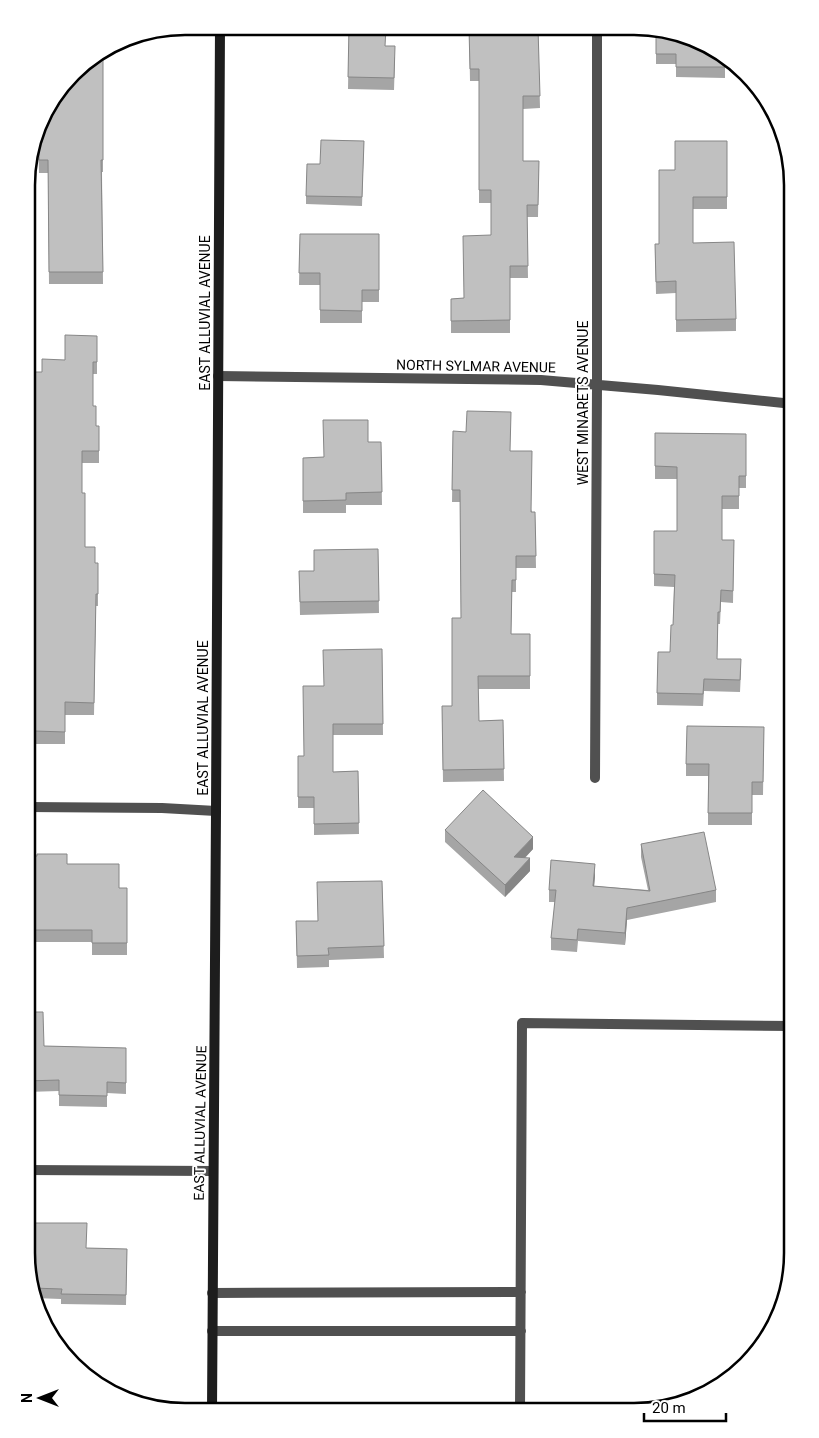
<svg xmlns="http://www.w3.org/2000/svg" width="819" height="1438" viewBox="0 0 819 1438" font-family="Roboto,sans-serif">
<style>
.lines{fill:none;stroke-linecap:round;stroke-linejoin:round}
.street{stroke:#505050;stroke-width:10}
.secondary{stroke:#1d1d1d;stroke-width:10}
.wall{fill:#a5a5a5}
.shaded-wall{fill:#868686}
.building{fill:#c0c0c0;stroke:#868686}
.labels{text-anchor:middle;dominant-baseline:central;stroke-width:4;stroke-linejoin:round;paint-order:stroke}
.street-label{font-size:14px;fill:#000;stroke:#fff}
.rim{fill:none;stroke:#000;stroke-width:2.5}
</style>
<rect width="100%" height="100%" fill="#fff"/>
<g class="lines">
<path class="street" d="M218,376L541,380L658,390L793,404
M595,778L597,385V29
M27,807L162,808L216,811
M26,1170L213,1171
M212,1293L521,1292
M212,1331H521
M520,1411L522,1023L792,1026"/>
<path class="secondary" d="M212,1410L216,811L220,26"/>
</g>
<path class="wall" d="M349,27L385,46L395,58L394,90L348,89Z
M469,28H538L540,108L523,109V161H539L538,217H527L528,278H510V333H451V299L464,298L491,235V203H479V81H470Z
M656,29L725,59V78L676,77V64H656Z
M103,52V172H102L103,284H49L48,173H39L38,129Z
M364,141L362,206L306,204V196L320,164Z
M727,141V209H693V243L736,319V331L676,332V293L656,294L655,244H659Z
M300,234H379V302H362V323H320V285H299Z
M97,336V374H93V406L96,426H99V463H82V493L85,547L95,563H98V606H96L94,715H65V744H35V741H27V372H42L65,360Z
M453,431L511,451L532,512H535L536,568H516V592H512L511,634H530V689H478L479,721L503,720L504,781L443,782L442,706H452L461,618L460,502H452Z
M655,433L746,434V488H739V509H722V540H734L733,603L721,602L720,624H718L717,659L741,671L740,692L704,691L703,706L657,705V693L670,652L673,625L674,587L654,586V531H677V479H655Z
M368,442H381L382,505H346V513H303V458L324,457Z
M378,549L379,613L300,615L299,571H314Z
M382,649L383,735H333V772L358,771L359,834L314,835V808H298V756H304Z
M764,727L763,795H752V825H708V776H686V764Z
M445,830L533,849L525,858L530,871L505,897L445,842Z
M641,844L716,890V902L627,920L625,945L578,941L577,952L551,950V938L555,902H549V890L595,876L594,886L648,890L641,857Z
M27,856L67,864L119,888H127V955H92V942H28V950H27Z
M382,881L384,958L329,960V967L297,968L296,921H318Z
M27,1012L44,1046L126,1048V1094L107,1093V1107L59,1106V1091L26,1092Z
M87,1248L127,1249L126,1305L61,1304V1299L34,1298L26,1253Z"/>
<path class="shaded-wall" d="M533,837V849L514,869V857Z
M530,858V871L505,897V885Z
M595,864V876L593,898V886Z
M627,908V920L625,945V933Z"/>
<path class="building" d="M349,27L386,28L385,46H395L394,78L348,77Z
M469,28H538L540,96H523V161H539L538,205H527L528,266H510V320L451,321V299L464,298L463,236L491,235V190H479V69H470Z
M656,29H665L725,59V67H676V54H656Z
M103,52V160H101L103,272H49L48,160H39V128L43,114L80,66Z
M321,140L364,141L362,197L306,196L307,164H320Z
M675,141H727V197H693V243L734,242L736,319L676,320V281L656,282L655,244H659V170H675Z
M300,234H379V290H362V311L320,310V273H299Z
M65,335L97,336V362H93V406H96V426H99V451H82V493H85V547H95V563H98V594H96L94,703L65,702V732L35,731V729H27V372H42V359L65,360Z
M467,411L511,412L510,451H532L531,512H535L536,556H516V580H512L511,634H530V676H478L479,721L503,720L504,769L443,770L442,706H452V618H461L460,490H452L453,431L466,432Z
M323,420H368V442H381L382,492L346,493V500L303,501V458L324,457Z
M655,433L746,434V476H739V496H722V540H734L733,591L721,590L720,612H718L717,659H741L740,680L704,679L703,694L657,693L658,652H670L671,625H673L675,575L654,574V531H677V467L655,466Z
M378,549L379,601L300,602L299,571H314V550Z
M382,649L383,724H333V772L358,771L359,823L314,824V797H298V756H304L303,686H324L323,650Z
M687,726L764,727L763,782H752V813H708L709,764H686Z
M483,790L533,837L514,857L530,858L505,885L445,830Z
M704,832L716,890L627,908L625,933L578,929L577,940L551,938L556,890H549L551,860L595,864L593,886L650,891L641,844Z
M37,854H67V864H119V888H127V943H92V930H28V938H27V856H37Z
M382,881L384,946L328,948L329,955L297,956L296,921H318L317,882Z
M27,1012H43L44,1046L126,1048V1083L107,1082V1096L59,1095V1080L26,1081Z
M26,1223H87L86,1248L127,1249L126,1295L61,1294L62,1289L32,1288L26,1253Z"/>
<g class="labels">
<g class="street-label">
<text transform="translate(205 313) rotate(-90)">EAST ALLUVIAL AVENUE</text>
<text transform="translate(476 366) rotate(1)">NORTH SYLMAR AVENUE</text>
<text transform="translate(583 403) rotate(-90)">WEST MINARETS AVENUE</text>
<text transform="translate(203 718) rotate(-90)">EAST ALLUVIAL AVENUE</text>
<text transform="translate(200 1123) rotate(-89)">EAST ALLUVIAL AVENUE</text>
</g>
</g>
<path d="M0 0H819V1438H0ZM185 35H634A150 150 0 0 1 784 185V1253A150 150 0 0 1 634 1403H185A150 150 0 0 1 35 1253V185A150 150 0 0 1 185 35Z" fill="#fff" fill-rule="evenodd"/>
<path class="rim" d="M185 35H634A150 150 0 0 1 784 185V1253A150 150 0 0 1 634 1403H185A150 150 0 0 1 35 1253V185A150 150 0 0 1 185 35Z"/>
<g transform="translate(40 1398) rotate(270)" stroke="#ffffff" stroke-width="4" paint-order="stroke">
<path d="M0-4L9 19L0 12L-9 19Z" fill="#000000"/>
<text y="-8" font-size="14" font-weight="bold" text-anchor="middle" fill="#000000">N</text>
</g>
<path d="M644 1413v8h82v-8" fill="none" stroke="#000000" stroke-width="2.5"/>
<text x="652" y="1413" font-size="15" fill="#000000" stroke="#ffffff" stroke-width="4" paint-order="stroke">20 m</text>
</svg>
